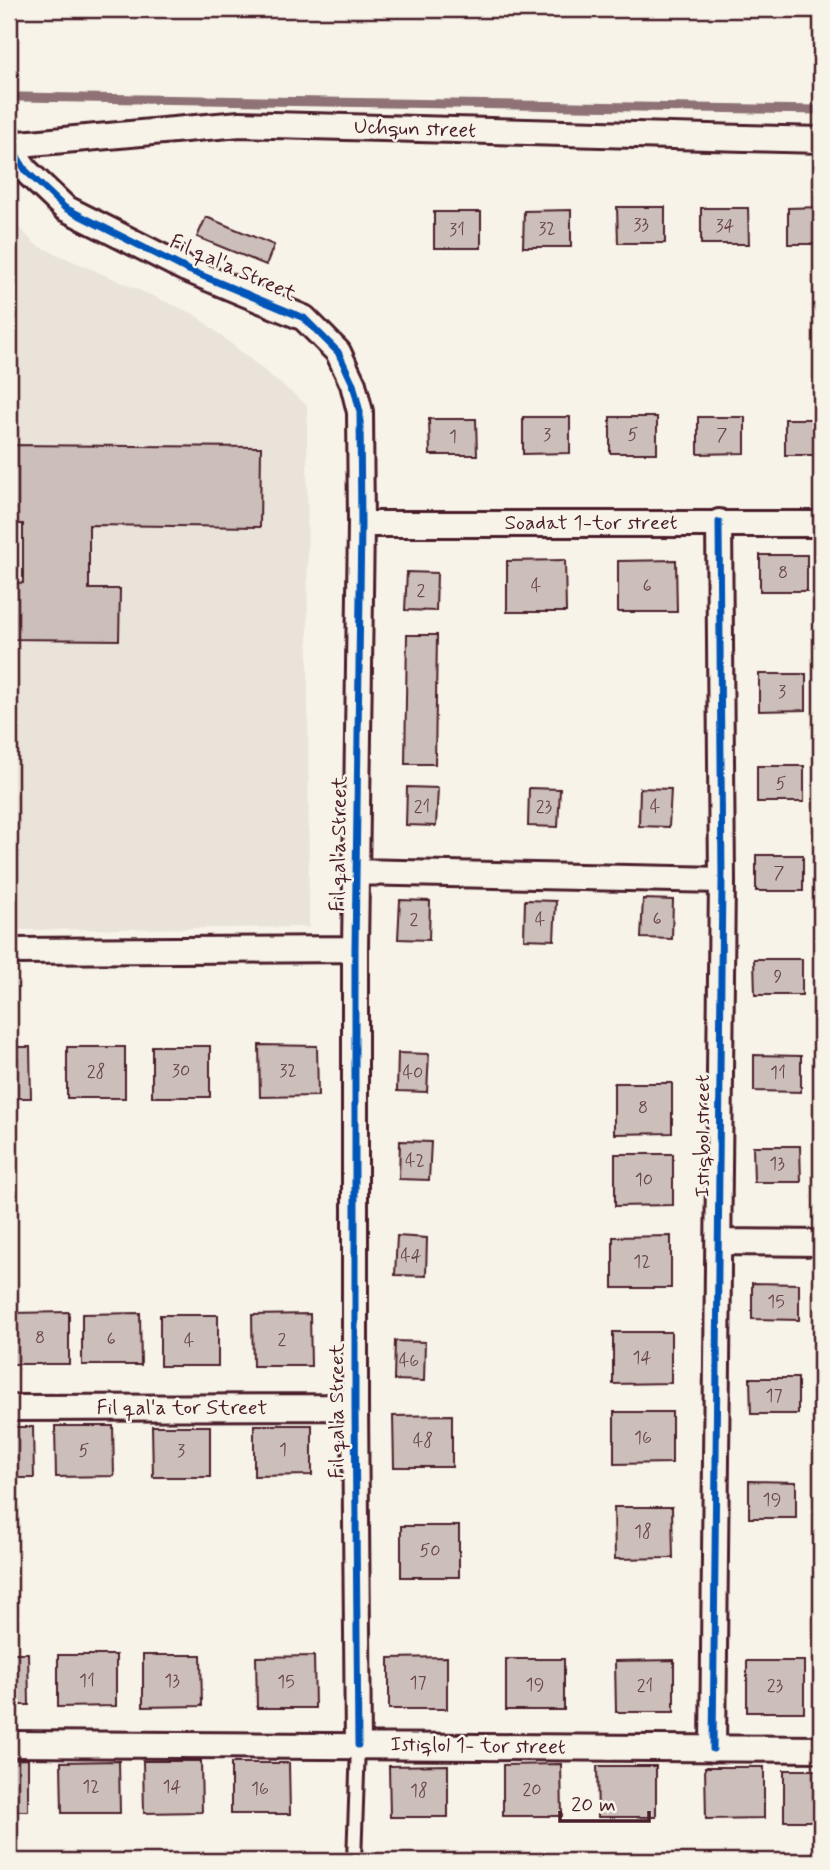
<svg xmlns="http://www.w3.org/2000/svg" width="830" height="1870" viewBox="0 0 830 1870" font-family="Mynerve,sans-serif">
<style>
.built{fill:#eae3da}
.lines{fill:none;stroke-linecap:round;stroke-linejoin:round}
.stream{stroke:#8e7275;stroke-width:9}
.building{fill:#ccbfb9;stroke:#4a1f2b;stroke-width:2}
.service-casing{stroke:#4a1f2b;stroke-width:18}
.minor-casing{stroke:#4a1f2b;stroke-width:30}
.service{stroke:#f7f3e8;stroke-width:12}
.minor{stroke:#f7f3e8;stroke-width:24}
.cycleway-casing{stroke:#f7f3e8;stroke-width:11}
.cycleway{stroke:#0057b8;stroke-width:7}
.labels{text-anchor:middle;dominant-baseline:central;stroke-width:5;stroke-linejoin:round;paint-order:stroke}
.number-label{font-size:18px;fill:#6a474e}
.street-label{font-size:21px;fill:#4a1f2b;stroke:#f7f3e8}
</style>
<rect width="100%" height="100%" fill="#f7f3e8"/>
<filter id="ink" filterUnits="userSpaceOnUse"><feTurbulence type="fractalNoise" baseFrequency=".0143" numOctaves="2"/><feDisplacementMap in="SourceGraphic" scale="14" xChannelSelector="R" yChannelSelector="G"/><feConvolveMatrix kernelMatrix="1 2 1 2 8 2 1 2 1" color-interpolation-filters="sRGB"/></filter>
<g filter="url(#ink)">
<path class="built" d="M9,218L36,245L194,314L307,405L309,927L9,930Z"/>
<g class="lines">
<path class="stream" d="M20,97L821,110"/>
</g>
<path class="building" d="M617,207H665V243H618Z
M821,207V244H788V208Z
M701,208H748L749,244H701Z
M571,210V247H523L524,211Z
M434,212H481V248H434Z
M206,217L274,245L266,265L197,237Z
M523,417H570V453L523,454Z
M610,417H657V453H610Z
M698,417H745V453L698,454Z
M429,419H476L477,455H430Z
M785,419H821V455H785Z
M9,445L261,447L260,527L89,525V589H120L119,640L9,639V582L23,583V524H9Z
M760,555H807V591H760Z
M565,560L566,612H507V561Z
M676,560L677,612H618V561Z
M407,572L437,573L436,611L405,610Z
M407,635H437L435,764H405Z
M759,674H806V710L759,711Z
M757,766H804V802H757Z
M407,787L438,788L436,826L406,825Z
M529,788L560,789L558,827L528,826Z
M640,788L671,789L669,827L639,826Z
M756,855H803V891H756Z
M643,899L673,900L672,939L641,938Z
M400,900L430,901L429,940L398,939Z
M525,900L556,901L554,940L524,939Z
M754,959H802V995H755Z
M259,1045L317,1046L318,1096L260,1097Z
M152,1046H210V1097H152Z
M9,1047H30L31,1098H9Z
M67,1047H125V1098H67Z
M398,1053L429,1054L427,1092L397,1091Z
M754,1055L801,1056V1092L754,1091Z
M614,1083H672V1133L614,1134Z
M400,1141L431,1142L429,1180L399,1179Z
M753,1146H800L801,1182H754Z
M615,1154H673V1205L615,1206Z
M397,1236L427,1238L426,1276L395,1275Z
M671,1236V1288H613V1237Z
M752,1283L799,1284V1320L752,1319Z
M69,1312V1364H11V1313Z
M140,1313L141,1365H82V1314Z
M310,1314L311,1366H253L252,1315Z
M160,1315H218V1366H160Z
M613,1332H671V1383L613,1384Z
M395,1341L425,1342L424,1381L394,1380Z
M750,1378H798V1414H751Z
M614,1412H672V1463L614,1464Z
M452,1415V1467H394L393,1416Z
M254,1425H312V1475L254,1476Z
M55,1426H113L114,1476L56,1477Z
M152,1426H210V1477H153Z
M9,1427H33L34,1478H9Z
M749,1481L796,1482V1518H749Z
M614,1507H672L673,1558L615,1559Z
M401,1526H459V1577H401Z
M9,1653H28L29,1705H9Z
M58,1655H116V1706L58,1707Z
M143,1655H201L202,1706L143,1707Z
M314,1656L315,1708H257L256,1657Z
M447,1657V1709H389V1658Z
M506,1659H564V1710H506Z
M674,1660V1712H616L615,1661Z
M747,1661H804V1712H747Z
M28,1759V1811H9V1760Z
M119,1761L120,1813H62L61,1762Z
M143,1761H201L202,1812L144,1813Z
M231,1763H289L290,1814H231Z
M561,1764L562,1816H503V1765Z
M448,1765V1817H390L389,1766Z
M597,1766H656V1817H598Z
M705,1767H764V1818L706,1819Z
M784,1770H821V1821H784Z"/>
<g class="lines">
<g class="service-casing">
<path id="service" d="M354,1861L358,1745"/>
</g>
<g class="minor-casing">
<path id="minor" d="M9,137L10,145L26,171L65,208L186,269L304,318L338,352L353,384L360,412L361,524L355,949V1407L358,1745
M9,145L240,124L821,140
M361,524H821
M355,872L722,880
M9,951L355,949
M720,1242L821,1243
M9,1408L355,1407
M9,1744L821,1749
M713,1749L722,880L719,522"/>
</g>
<use href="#service" class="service"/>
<use href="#minor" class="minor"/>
<g class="cycleway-casing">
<path id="cycleway" d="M9,137L10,145L26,171L65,208L186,269L304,318L338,352L353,384L360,412L361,524L355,949V1407L358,1745
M713,1749L722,880L719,522"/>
</g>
<use href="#cycleway" class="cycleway"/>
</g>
</g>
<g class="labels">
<g class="number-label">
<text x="641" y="225">33</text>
<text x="725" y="226">34</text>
<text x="547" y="229">32</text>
<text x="457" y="230">31</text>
<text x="547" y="435">3</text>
<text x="633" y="435">5</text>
<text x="722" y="435">7</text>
<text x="453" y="437">1</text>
<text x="783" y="573">8</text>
<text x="536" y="586">4</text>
<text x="647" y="586">6</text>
<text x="421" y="591">2</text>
<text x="782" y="692">3</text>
<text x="781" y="784">5</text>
<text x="422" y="807">21</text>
<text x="544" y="807">23</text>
<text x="655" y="807">4</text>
<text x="779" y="873">7</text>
<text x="657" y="919">6</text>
<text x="414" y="920">2</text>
<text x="540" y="920">4</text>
<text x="778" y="977">9</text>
<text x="181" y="1071">30</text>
<text x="288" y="1071">32</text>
<text x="96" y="1072">28</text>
<text x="413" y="1073">40</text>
<text x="778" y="1073">11</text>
<text x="643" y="1108">8</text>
<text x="415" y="1161">42</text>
<text x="777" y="1164">13</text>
<text x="644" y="1180">10</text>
<text x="411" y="1256">44</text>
<text x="642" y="1262">12</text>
<text x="776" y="1302">15</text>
<text x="40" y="1338">8</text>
<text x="111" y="1339">6</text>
<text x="282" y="1340">2</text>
<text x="189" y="1341">4</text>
<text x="642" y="1358">14</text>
<text x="409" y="1361">46</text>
<text x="774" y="1396">17</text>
<text x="643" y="1438">16</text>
<text x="423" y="1441">48</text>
<text x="283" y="1450">1</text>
<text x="84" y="1451">5</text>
<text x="181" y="1451">3</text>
<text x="772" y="1500">19</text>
<text x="643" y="1532">18</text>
<text x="430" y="1551">50</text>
<text x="87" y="1681">11</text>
<text x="172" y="1681">13</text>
<text x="286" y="1682">15</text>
<text x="418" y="1683">17</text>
<text x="535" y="1685">19</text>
<text x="645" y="1686">21</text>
<text x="775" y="1686">23</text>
<text x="91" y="1787">12</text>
<text x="172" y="1787">14</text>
<text x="260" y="1789">16</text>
<text x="532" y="1790">20</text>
<text x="419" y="1791">18</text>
</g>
<g class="street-label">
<text transform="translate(415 129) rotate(2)">Uchqun street</text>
<text transform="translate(233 268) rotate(24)">Fil qal'a Street</text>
<text x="591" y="523">Soadat 1-tor street</text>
<text transform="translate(339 844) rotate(-89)">Fil qal'a Street</text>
<text transform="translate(703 1136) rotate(-90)">Istiqbol street</text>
<text x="182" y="1408">Fil qal'a tor Street</text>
<text transform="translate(337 1411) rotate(-90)">Fil qal'a Street</text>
<text transform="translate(478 1746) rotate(1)">Istiqlol 1- tor street</text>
</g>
</g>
<rect width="830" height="1870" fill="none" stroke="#f7f3e8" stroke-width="35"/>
<rect x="18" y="18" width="795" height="1835" fill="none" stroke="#4a1f2b" stroke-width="2.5" filter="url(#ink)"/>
<path d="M560 1811v10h89v-10" fill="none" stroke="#4a1f2b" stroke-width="3.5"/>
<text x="571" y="1811" font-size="21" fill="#4a1f2b" stroke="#f7f3e8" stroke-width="5" paint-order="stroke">20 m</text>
</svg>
